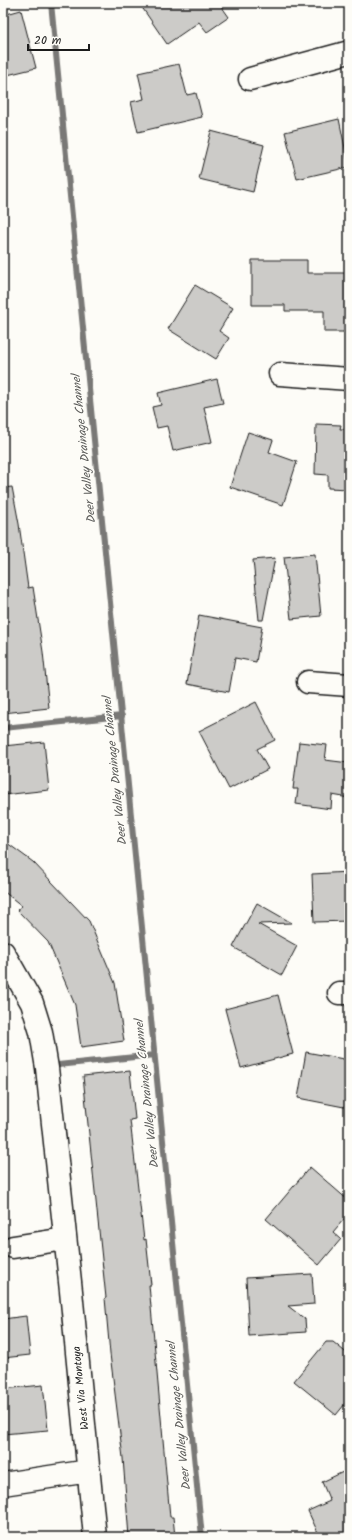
<svg xmlns="http://www.w3.org/2000/svg" width="352" height="1540" viewBox="0 0 352 1540" font-family="Kalam,sans-serif">
<style>
.lines{fill:none;stroke-linecap:round;stroke-linejoin:round}
.stream{stroke:#797876;stroke-width:6}
.building{fill:#cccbc8;stroke:#1c1c1c}
.street-casing{stroke:#1c1c1c;stroke-width:25}
.street{stroke:#fdfcf7;stroke-width:22}
.labels{text-anchor:middle;dominant-baseline:central;stroke-width:3.5;stroke-linejoin:round;paint-order:stroke}
.street-label{font-size:11px;fill:#1c1c1c;stroke:#fdfcf7}
.water-label{font-size:12px;font-style:italic;fill:#5a5a58;stroke:#fdfcf7}
</style>
<rect width="100%" height="100%" fill="#fdfcf7"/>
<filter id="ink" filterUnits="userSpaceOnUse"><feTurbulence type="fractalNoise" baseFrequency=".025" numOctaves="2"/><feDisplacementMap in="SourceGraphic" scale="8" xChannelSelector="R" yChannelSelector="G"/><feConvolveMatrix kernelMatrix="1 2 1 2 8 2 1 2 1" color-interpolation-filters="sRGB"/></filter>
<g filter="url(#ink)">
<g class="lines">
<path class="stream" d="M51,3L202,1537
M3,728L122,716
M58,1065L154,1055"/>
</g>
<path class="building" d="M139,3H219L229,17L207,32L199,22L167,44Z
M21,10L36,68L3,76V15Z
M179,64L187,95L196,93L202,117L138,132L131,102L144,99L138,73Z
M339,119L349,167L297,179L285,132Z
M211,131L264,145L253,192L199,179Z
M252,260H307V273H349V332H324V311H285V305H252Z
M195,285L233,308L219,331L229,338L216,359L168,329Z
M217,379L223,403L204,407L212,442L173,451L167,426L157,428L152,407L161,405L158,393Z
M316,424L341,425L340,429H349V489L328,488V475L315,474Z
M248,432L273,440L269,452L297,462L283,505L230,487Z
M12,487L19,524L28,588L33,587L43,652L49,708L3,713V488Z
M315,554L321,616L291,619L284,557Z
M275,558L263,620H259L253,560Z
M199,615L262,627L256,662L235,658L229,692L187,684Z
M256,702L275,740L257,749L268,769L229,789L199,731Z
M44,742L49,790L3,795V746Z
M299,742L327,745L325,760L349,763V798L332,795L331,809L296,804L298,789H293Z
M3,840L33,862L89,921L115,983L124,1041L81,1047L75,1005L48,942L17,910L22,906L3,891Z
M349,872V921L314,922L312,874Z
M257,903L292,923L258,924L297,946L282,975L233,947Z
M278,995L293,1054L241,1068L225,1009Z
M306,1052L349,1060V1108L298,1098Z
M130,1071L135,1119L130,1120L144,1240L146,1239L151,1285H149L170,1517H173L175,1537H129L123,1458L110,1354L105,1298H106L83,1076Z
M310,1167L349,1201V1213L333,1232L341,1239L319,1265L266,1219Z
M312,1274L314,1304L288,1306L305,1319L306,1332L249,1336L246,1278Z
M26,1316L30,1355L3,1358V1319Z
M326,1342H333L349,1355V1399L336,1415L294,1381Z
M43,1385L48,1430L3,1434V1389Z
M343,1472L349,1485V1533L340,1537H320L308,1511L330,1501L322,1482Z"/>
<g class="lines">
<g class="street-casing">
<path id="street" d="M250,79L349,52
M280,374L349,379
M308,682L349,685
M3,952L32,1003L41,1032L47,1068L71,1291L95,1537
M339,993H349
M13,1247L65,1239
M3,1484L89,1471"/>
</g>
<use href="#street" class="street"/>
</g>
</g>
<g class="labels">
<g class="street-label">
<text transform="translate(81 1388) rotate(-96)">West Via Montoya</text>
</g>
<g class="water-label">
<text transform="translate(84 449) rotate(-96)">Deer Valley Drainage Channel</text>
<text transform="translate(115 771) rotate(-96)">Deer Valley Drainage Channel</text>
<text transform="translate(147 1094) rotate(-96)">Deer Valley Drainage Channel</text>
<text transform="translate(179 1416) rotate(-96)">Deer Valley Drainage Channel</text>
</g>
</g>
<rect width="352" height="1540" fill="none" stroke="#fdfcf7" stroke-width="16"/>
<rect x="8" y="8" width="336" height="1524" fill="none" stroke="#1c1c1c" stroke-width="1.5" filter="url(#ink)"/>
<path d="M28 44v6h61v-6" fill="none" stroke="#1c1c1c" stroke-width="2"/>
<text x="34" y="44" font-size="12" fill="#1c1c1c" stroke="#fdfcf7" stroke-width="3" paint-order="stroke">20 m</text>
</svg>
